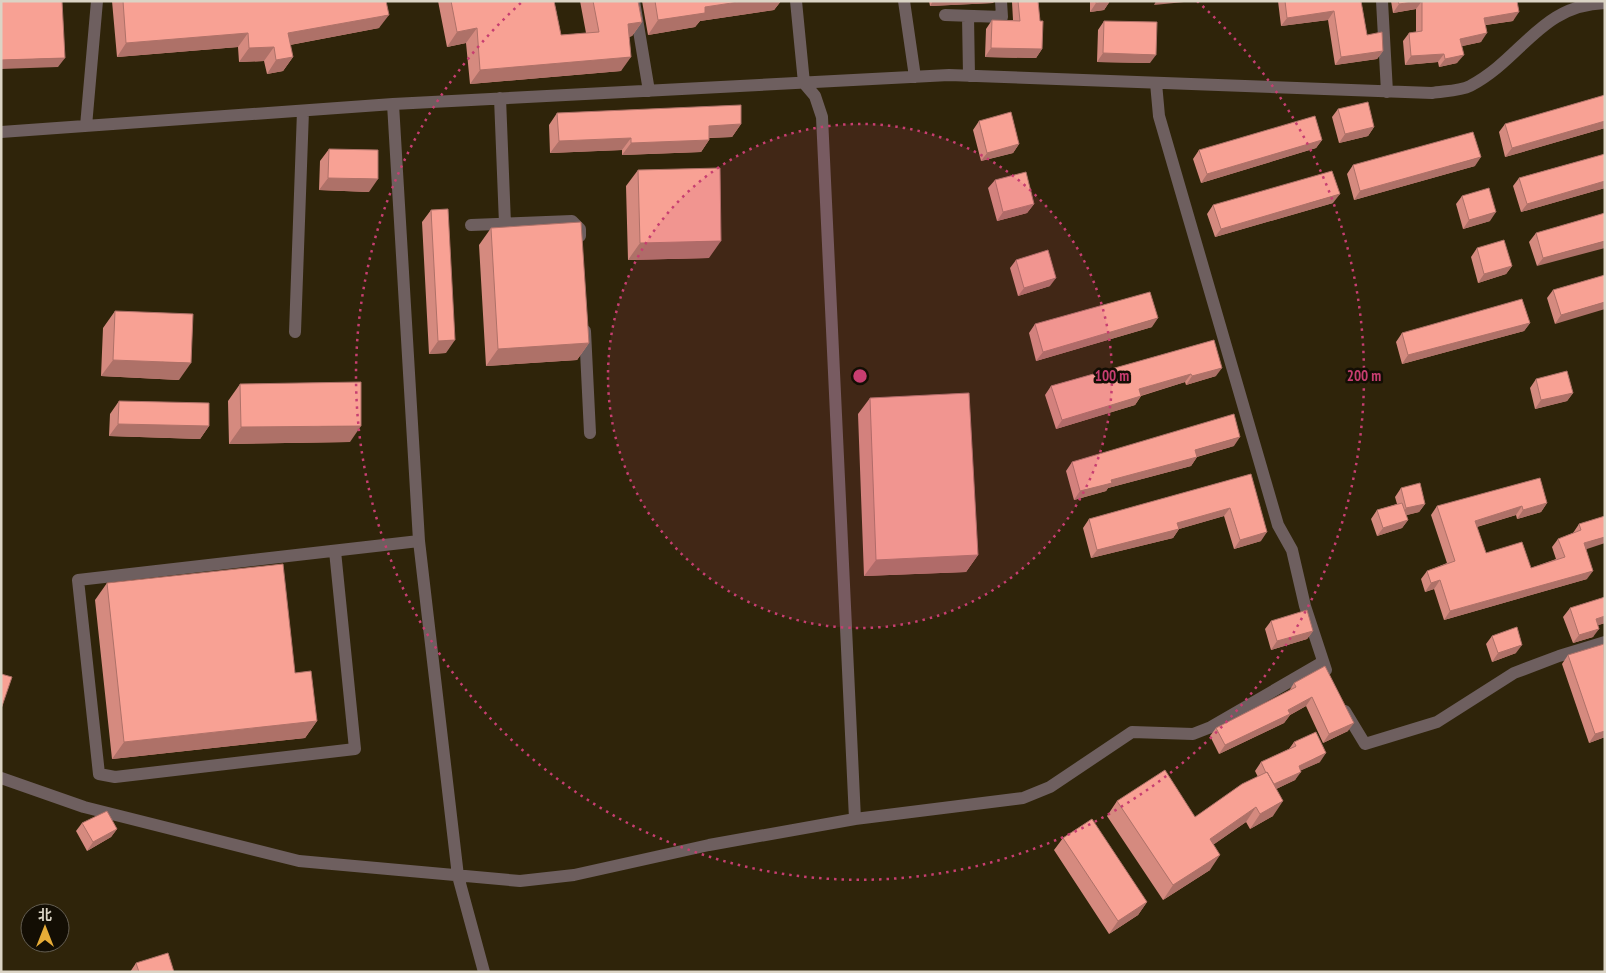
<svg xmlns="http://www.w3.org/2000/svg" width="1606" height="973" viewBox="0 0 1606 973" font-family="'PT Sans Narrow','Noto Sans SC',sans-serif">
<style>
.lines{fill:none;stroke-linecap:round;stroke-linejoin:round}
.minor{stroke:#6e5f5f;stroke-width:12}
.wall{fill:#d58a7f}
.shaded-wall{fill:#ae7168}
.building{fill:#f8a194;stroke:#ae7168}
.ring{fill:none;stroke:#c73e70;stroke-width:2.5;stroke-dasharray:2.5 5}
.centre{fill:#c73e70;stroke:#130e04;stroke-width:2.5}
.ring-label{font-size:15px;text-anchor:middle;font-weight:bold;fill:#c73e70;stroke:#130e04;stroke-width:5;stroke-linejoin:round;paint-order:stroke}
</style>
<rect width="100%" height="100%" fill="#2f240a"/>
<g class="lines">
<path class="minor" d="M634,1L649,91
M796,1L804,83L815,96L822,117L855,819
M904,1L915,77
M1382,1L1387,92
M945,15L1002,17L1001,1
M968,16L969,76
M1156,83L1159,116L1278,525L1292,550L1305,606L1326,670
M500,98L505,224
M393,104L419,541L458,876L484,972
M86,126L97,1
M1,132L393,104L949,75L1432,93C1444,91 1460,91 1470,86C1523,58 1540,5 1605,3
M471,225L572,221L580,229V236
M585,331L590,433
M295,332L303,111
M335,551L355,749L115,777L99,774L78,580L419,541
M1345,711L1365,744L1437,722L1514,673L1559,656L1605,642
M1,778L84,807L299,861L520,881L574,875L709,845L855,819L1023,798L1050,787L1132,732L1193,734L1211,727L1323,662"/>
</g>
<path class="wall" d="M112,1H386L379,28L290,45L293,57L283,71L267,74L264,61L239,62L238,47L117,57Z
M438,1H554L561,35L586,33L580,1H638L642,22L632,36L629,37L621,71L470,84L466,43L447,47Z
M642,1H781L774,10L700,21L695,27L648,35Z
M929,1H994L993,3L930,6Z
M1009,1H1038L1042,49L1036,58L985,57L986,29L992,20H1013L1012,2H1009Z
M1090,1H1110L1104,10L1090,12Z
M1278,1H1361L1367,35L1383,51L1377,59L1335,65L1328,20L1281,26Z
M1391,1H1517L1513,21L1486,25L1481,42L1462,46L1457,63L1439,67L1438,62L1405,65L1403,41L1409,33L1416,32V9L1393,13Z
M1104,21L1150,63L1097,62L1098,30Z
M1605,95V128L1505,157L1499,132L1505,124Z
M1338,109L1374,127L1368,136L1339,143L1332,117Z
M557,113L741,124L732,137L709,138V140L701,152L622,155V150L550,153L549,125Z
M979,121L1019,144L1013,153L981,161L973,130Z
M1322,140L1316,148L1201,183L1193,159L1199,150Z
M329,149L369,192L319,190L320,161Z
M1605,154V188L1521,212L1513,186L1519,178Z
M1353,165L1475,166L1354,200L1347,174Z
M638,170L709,258L628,260L626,186Z
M995,180L1034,204L1027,213L997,221L988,188Z
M1462,196L1490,221L1463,229L1456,204Z
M1333,203L1215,237L1207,214L1213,205Z
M431,210L446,353L429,354L422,222Z
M1605,213L1537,266L1529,242L1536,233Z
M491,228L589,343L577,360L486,366L479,245Z
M1477,248L1512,266L1506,274L1478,283L1471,257Z
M1016,260L1050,286L1018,296L1010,268Z
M1605,275L1555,324L1547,298L1553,290Z
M115,311L179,380L101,376L103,328Z
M1530,323L1524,331L1402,364L1396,342L1402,333Z
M1035,324L1152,327L1036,361L1029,333Z
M1214,340L1216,376L1186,385L1185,382L1141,396L1135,405L1056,429L1045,395L1051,386Z
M1536,379L1573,393L1567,401L1535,409L1530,388Z
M240,384L350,442L229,444L228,401Z
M870,398L978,555L966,572L864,576L858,414Z
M119,401L209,426L200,439L109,436L110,414Z
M1234,446L1197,457L1191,466L1108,488L1106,491L1074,500L1066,471L1072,462Z
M1251,474L1261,541L1234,549L1224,516L1179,529L1173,538L1091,558L1083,528L1089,519Z
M1401,488L1425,504L1419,512L1406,515L1408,520L1402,528L1377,536L1371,519L1377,510L1397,504L1395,497Z
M1547,503L1541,512L1517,519L1516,515L1477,527L1486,553L1531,568L1556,559L1552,547L1558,539L1573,533L1579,524L1605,516L1586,550L1587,579L1444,620L1434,589L1425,592L1421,579L1427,571L1447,563L1431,515L1437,506Z
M107,583L295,673L317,721L305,738L112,759L95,600Z
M1605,597V623L1598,625L1593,637L1573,643L1563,617L1570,608Z
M1271,621L1313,631L1307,639L1271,650L1265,629Z
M1492,636L1516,653L1492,662L1486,644Z
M1568,655L1605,737L1589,743L1562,664Z
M1325,666L1348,731L1323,743L1306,706L1290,715L1284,723L1219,754L1210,736L1216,728L1289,691L1294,683Z
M1294,742L1320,762L1301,770L1295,780L1276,789L1273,816L1250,829L1246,822L1214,844L1210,870L1163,900L1107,816L1117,801L1195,817L1258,777L1255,771L1261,762L1289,749Z
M82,823L117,829L111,837L87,851L76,831Z
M1063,838L1147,902L1138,915L1109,934L1054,850Z
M136,963L174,972H130Z"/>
<path class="shaded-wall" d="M745,1H781L774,10L700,21L695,27L648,35L658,20L705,7Z
M933,1H994L993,3L930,6Z
M1110,1L1104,10L1090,12L1096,3Z
M1156,1H1194L1154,5Z
M1419,1H1422L1416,9L1393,13L1399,4Z
M1334,11L1328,20L1281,26L1287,18Z
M1519,12L1513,21L1478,26L1484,18Z
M389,15L379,28L279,47L288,33Z
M642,22L632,36L618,39L628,24Z
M477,28L466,43L447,47L457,32Z
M248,33L238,47L117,57L126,43Z
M1487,33L1481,42L1454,48L1460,39Z
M274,47L264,61L239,62L249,48Z
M991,48L1042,49L1036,58L985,57Z
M1383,51L1377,59L1335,65L1341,57Z
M1103,53L1156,55L1150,63L1097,62Z
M1444,54L1438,62L1405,65L1411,56Z
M1464,55L1457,63L1439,67L1445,59Z
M293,57L283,71L267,74L276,60Z
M631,57L621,71L470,84L480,70Z
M65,58L58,67L1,69V60Z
M1605,121V128L1505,157L1512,148Z
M741,124L732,137L700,138L709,126Z
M1374,127L1368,136L1339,143L1345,134Z
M631,138L622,150L550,153L559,141Z
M709,140L701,152L622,155L631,143Z
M1322,140L1316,148L1201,183L1207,174Z
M1019,144L1013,153L981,161L987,153Z
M1481,157L1475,166L1354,200L1360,191Z
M328,178L378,179L369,192L319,190Z
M1605,181V188L1521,212L1527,204Z
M1340,194L1333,203L1215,237L1221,229Z
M1034,204L1027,213L997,221L1003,212Z
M1496,212L1490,221L1463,229L1469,220Z
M721,241L709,258L628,260L640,243Z
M1605,241V248L1537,266L1543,258Z
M1512,266L1506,274L1478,283L1484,274Z
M1056,278L1050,286L1018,296L1024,288Z
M1605,302V309L1555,324L1561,315Z
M1158,318L1152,327L1036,361L1043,352Z
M1530,323L1524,331L1402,364L1408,355Z
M455,340L446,353L429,354L438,341Z
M589,343L577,360L486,366L498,349Z
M113,360L191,363L179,380L101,376Z
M1222,368L1216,376L1186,385L1192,376Z
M1191,374L1185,382L1133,398L1139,389Z
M1573,393L1567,401L1535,409L1541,400Z
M1141,396L1135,405L1056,429L1062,420Z
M118,424L209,426L200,439L109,436Z
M361,426L350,442L229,444L241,427Z
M1240,437L1234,446L1189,459L1195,450Z
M1197,457L1191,466L1108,488L1106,491L1074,500L1080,491L1111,480Z
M1547,503L1541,512L1517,519L1523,510Z
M1425,504L1419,512L1400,517L1406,508Z
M1522,506L1516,515L1469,529L1475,521Z
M1230,508L1224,516L1179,529L1173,538L1091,558L1097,550L1177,523Z
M1408,520L1402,528L1377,536L1383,528Z
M1267,532L1261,541L1234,549L1240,540Z
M1605,537V543L1578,552L1584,543Z
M978,555L966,572L864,576L876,560Z
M1593,571L1587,579L1444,620L1450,611Z
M1440,580L1434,589L1425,592L1431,583Z
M1605,616V623L1590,628L1596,619Z
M1599,629L1593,637L1573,643L1579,635Z
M1313,631L1307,639L1271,650L1277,641Z
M1522,645L1516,653L1492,662L1498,653Z
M1312,697L1306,706L1290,715L1284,723L1219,754L1225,745Z
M317,721L305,738L112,759L124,742Z
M1354,723L1348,731L1323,743L1329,734Z
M1605,731V737L1589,743L1595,734Z
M1326,753L1320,762L1293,774L1299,766Z
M1301,772L1295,780L1266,794L1272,785Z
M1283,801L1273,816L1250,829L1260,814Z
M1256,807L1246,822L1200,854L1210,839Z
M117,829L111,837L87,851L93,842Z
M1220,855L1210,870L1163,900L1173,885Z
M1147,902L1138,915L1109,934L1118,921Z"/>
<path class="building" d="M1,1H62L65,58L1,60Z
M123,1H386L389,15L288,33L293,57L276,60L274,47L249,48L248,33L126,43Z
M451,1H554L561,35L599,32L593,1H638L642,22L628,24L631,57L480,70L477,28L457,32Z
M655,1H745L705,7V13L658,20Z
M1018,1H1038L1040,21H1043L1042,49L991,48L992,20L1020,21Z
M1096,1H1110L1096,3Z
M1285,1H1361L1367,35L1382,32L1383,51L1341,57L1334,11L1287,18Z
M1398,1H1419L1399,4Z
M1422,1H1517L1519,12L1484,18L1487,33L1460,39L1464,55L1445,59L1444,54L1411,56L1409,33L1422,31Z
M1104,21L1157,22L1156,55L1103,53Z
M1605,95V121L1512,148L1505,124Z
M1368,102L1374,127L1345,134L1338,109Z
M741,105V124L709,126V140L631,143V138L559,141L557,113Z
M1011,112L1019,144L987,153L979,121Z
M1315,116L1322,140L1207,174L1199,150Z
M1473,132L1481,157L1360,191L1353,165Z
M329,149L378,150V179L328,178Z
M1605,154V181L1527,204L1519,178Z
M720,168L721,241L640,243L638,170Z
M1332,171L1340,194L1221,229L1213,205Z
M1026,172L1034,204L1003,212L995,180Z
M1489,188L1496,212L1469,220L1462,196Z
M448,209L455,340L438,341L431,210Z
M1605,213V241L1543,258L1536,233Z
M581,222L589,343L498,349L491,228Z
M1504,240L1512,266L1484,274L1477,248Z
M1048,250L1056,278L1024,288L1016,260Z
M1605,275V302L1561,315L1553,290Z
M1150,292L1158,318L1043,352L1035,324Z
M1522,299L1530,323L1408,355L1402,333Z
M115,311L193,314L191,363L113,360Z
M1214,340L1222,368L1192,376L1191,374L1139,389L1141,396L1062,420L1051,386Z
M1567,371L1573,393L1541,400L1536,379Z
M361,382V426L241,427L240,384Z
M969,393L978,555L876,560L870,398Z
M119,401L209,403V426L118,424Z
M1234,414L1240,437L1195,450L1197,457L1111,480L1112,483L1080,491L1072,462Z
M1251,474L1267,532L1240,540L1230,508L1177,523L1179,529L1097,550L1089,519Z
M1540,478L1547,503L1523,510L1522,506L1475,521L1486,553L1522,542L1531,568L1565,557L1558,539L1581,530L1579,524L1605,516V537L1584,543L1593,571L1450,611L1440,580L1431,583L1427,571L1455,561L1437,506Z
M1420,483L1425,504L1406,508L1401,488Z
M1402,503L1408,520L1383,528L1377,510Z
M283,564L295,673L311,671L317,721L124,742L107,583Z
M1605,597V616L1596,619L1599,629L1579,635L1570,608Z
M1307,610L1313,631L1277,641L1271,621Z
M1517,627L1522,645L1498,653L1492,636Z
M1604,644L1605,731L1595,734L1568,655Z
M1325,666L1354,723L1329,734L1312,697L1288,710L1290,714L1225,745L1216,728L1296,687L1294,683Z
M1,674L12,677L1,709Z
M1316,732L1326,753L1299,766L1301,772L1274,784L1267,772L1266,773L1261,762L1296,746L1294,742Z
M1165,770L1195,817L1242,784L1267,772L1283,801L1260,814L1256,807L1210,839L1220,855L1173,885L1117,801Z
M107,811L117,829L93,842L82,823Z
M1092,819L1147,902L1118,921L1063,838Z
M168,953L174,972H139L136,963Z"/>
<circle cx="860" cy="376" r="252" fill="#c73e70" fill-opacity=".12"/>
<g class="ring">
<circle cx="860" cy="376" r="252"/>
<path d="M1197 1A504 504 0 1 1 523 1"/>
</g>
<circle cx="860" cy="376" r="8" class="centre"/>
<g class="ring-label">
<text x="1112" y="381">100 m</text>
<text x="1364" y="381">200 m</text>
</g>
<rect width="1606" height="973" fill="none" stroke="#dbd4c5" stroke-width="5"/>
<g transform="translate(45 928)"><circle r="24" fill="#130e04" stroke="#635d51"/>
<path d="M0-4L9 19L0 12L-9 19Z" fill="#e7ac37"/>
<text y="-8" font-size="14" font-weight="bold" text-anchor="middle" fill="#dbd4c5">北</text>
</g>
</svg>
